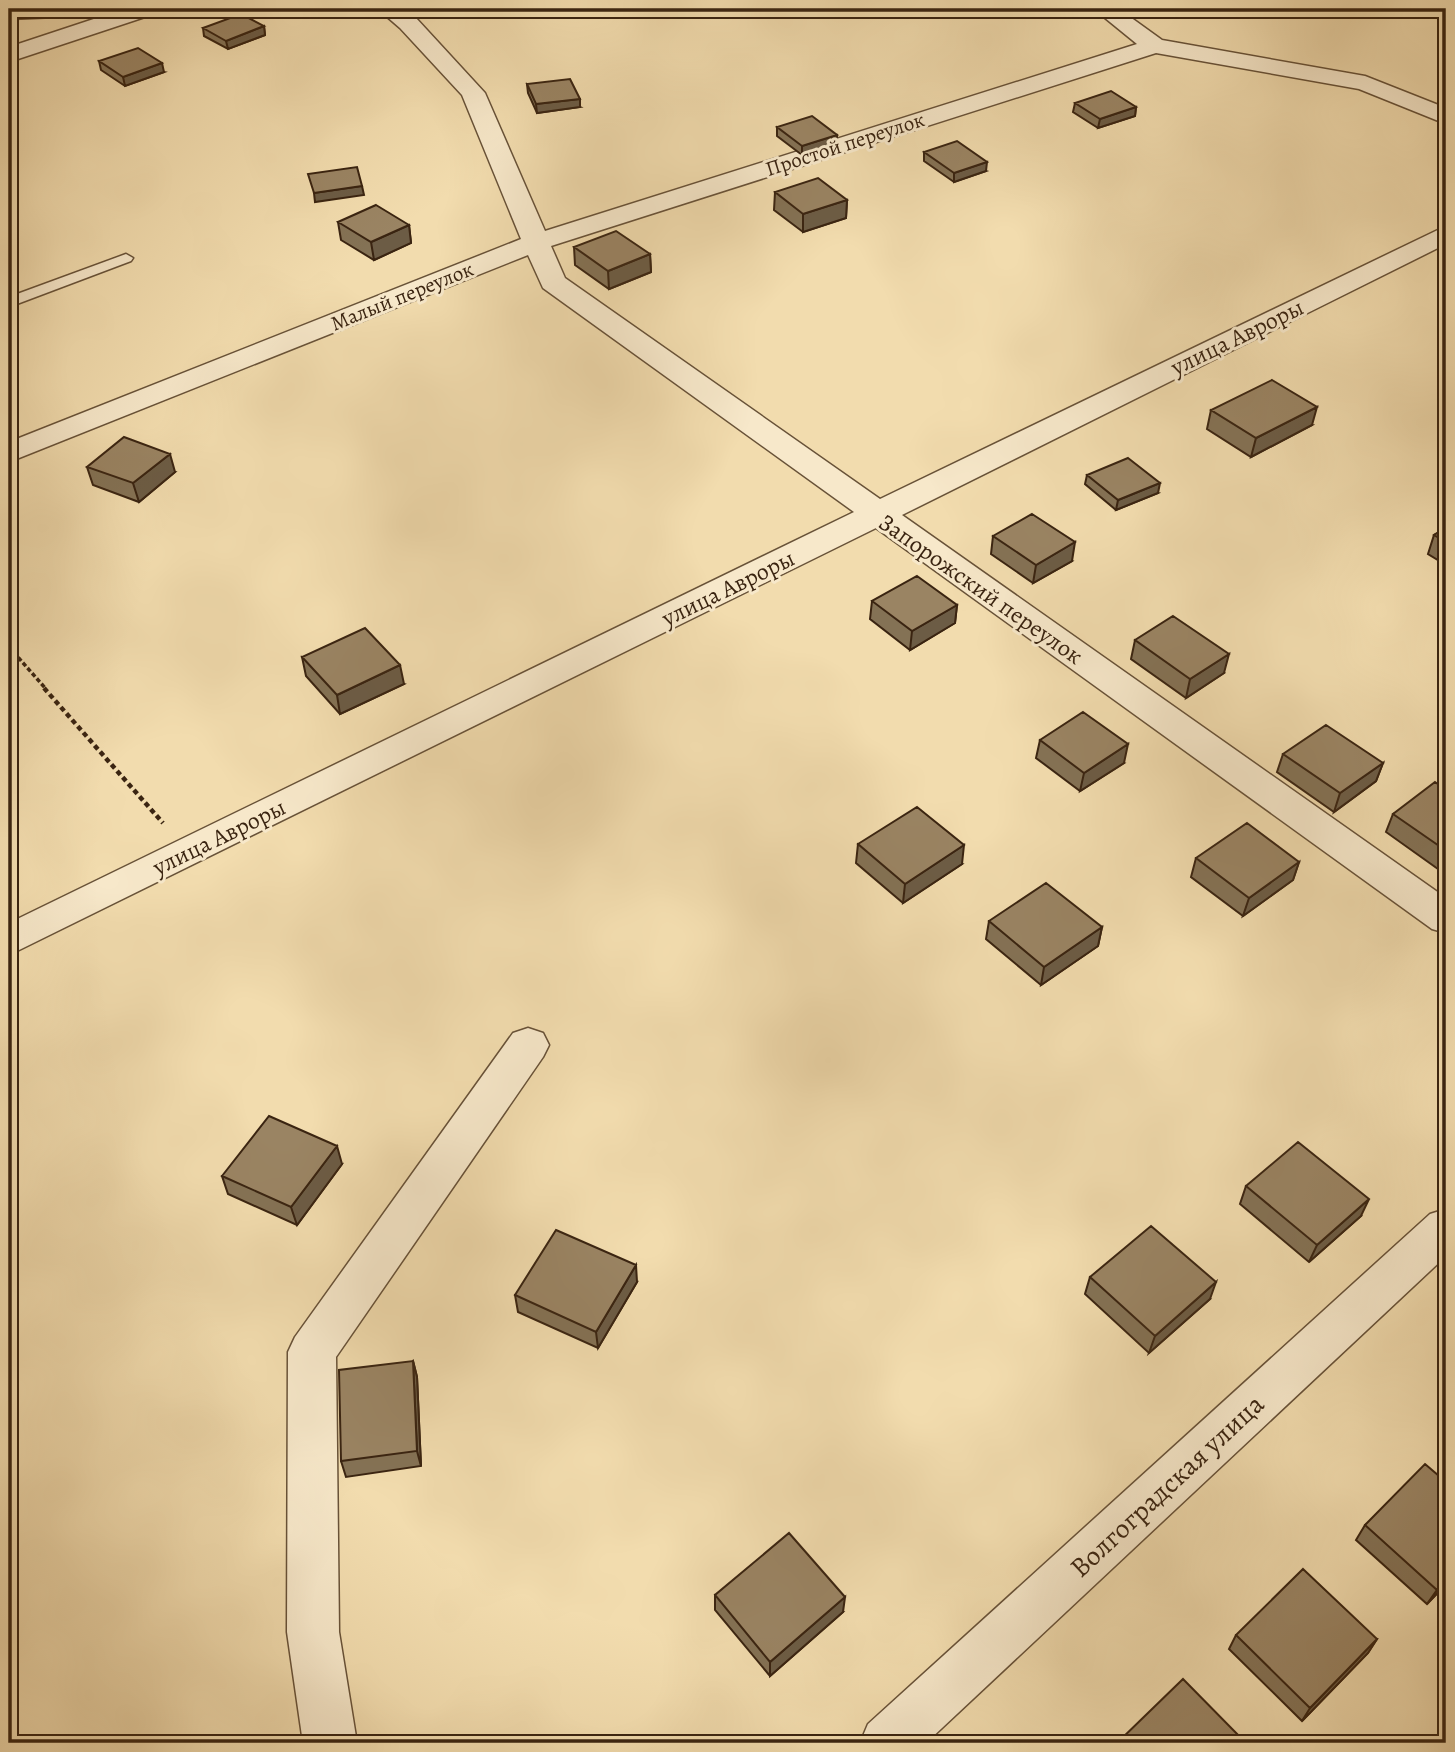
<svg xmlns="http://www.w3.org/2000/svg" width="1455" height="1752" viewBox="0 0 1455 1752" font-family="Alegreya,serif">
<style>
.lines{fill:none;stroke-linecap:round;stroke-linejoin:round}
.lane-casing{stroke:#685238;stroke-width:3}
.street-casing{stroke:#685238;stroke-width:3}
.path-far1{stroke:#3a2411;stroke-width:3.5;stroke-dasharray:4.5 2.5;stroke-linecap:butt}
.path{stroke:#3a2411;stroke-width:4.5;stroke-dasharray:5 3.5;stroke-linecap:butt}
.lane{fill:#f7e8ca;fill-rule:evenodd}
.street{fill:#f7e8ca;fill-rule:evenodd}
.wall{fill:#847255;stroke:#3a2411;stroke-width:2}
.shaded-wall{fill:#6c5c45;stroke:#3a2411;stroke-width:2}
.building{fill:#9a8463;stroke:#3a2411;stroke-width:2}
.labels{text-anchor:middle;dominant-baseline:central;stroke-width:6;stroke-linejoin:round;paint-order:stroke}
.far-street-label{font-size:21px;fill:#3a2411;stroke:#f7e8ca}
.street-label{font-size:24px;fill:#3a2411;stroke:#f7e8ca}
.near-street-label{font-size:28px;fill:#3a2411;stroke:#f7e8ca}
</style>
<rect width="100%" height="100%" fill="#f2dcae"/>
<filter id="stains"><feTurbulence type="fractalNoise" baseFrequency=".00286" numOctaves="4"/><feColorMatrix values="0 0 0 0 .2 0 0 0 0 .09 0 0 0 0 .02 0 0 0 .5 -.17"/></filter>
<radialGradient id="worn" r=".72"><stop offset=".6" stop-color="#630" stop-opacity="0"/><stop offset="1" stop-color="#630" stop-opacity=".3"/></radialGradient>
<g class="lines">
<g class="lane-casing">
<path id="lane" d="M126,254L133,258L131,261L9,307V297Z"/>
</g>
<g class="street-casing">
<path id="street" d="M9,9H92L81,16L9,19Z
M124,9H157L154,14L9,62V47Z
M378,9H403L416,18L485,93L545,231L1137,44L1094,9H1119L1162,40L1365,76L1446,108V124L1359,89L1156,53L551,246L565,278L880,499L1446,226V244L902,515L1446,898V933L1432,929L876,528L9,955V923L854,512L543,288L528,255L9,462V442L521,239L462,95L400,28Z
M528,1028L543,1033L549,1045L543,1057L336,1357L339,1632L357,1743H303L287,1632L288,1352L295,1337L513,1033Z
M1446,1209V1256L926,1743H860L868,1724L1430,1214Z"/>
</g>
<path class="path-far1" d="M9,647L46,689"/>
<path class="path" d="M44,688L163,823"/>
<use href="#lane" class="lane"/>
<use href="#street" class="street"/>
</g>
<path class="wall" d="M264,26L265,35L228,49L204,36L203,28Z
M99,61L164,72L125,86L101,70Z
M527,84L580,107L537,113L528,93Z
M1075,103L1136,107L1135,116L1098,128L1073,112Z
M777,127L837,135V143L802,155L777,136Z
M924,152L986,171L954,182L924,161Z
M775,192L847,200L846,218L803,232L774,210Z
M338,222L409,225L411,243L374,260L341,240Z
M574,247L650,254L651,272L609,289L575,265Z
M1211,410L1312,425L1251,457L1207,429Z
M87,467L175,472L139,502L93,485Z
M1087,475L1158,493L1116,510L1085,484Z
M1446,528V565L1428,554L1434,535Z
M993,536L1072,561L1033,583L991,554Z
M872,601L957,605L955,623L910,650L870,619Z
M1135,640L1224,673L1186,698L1131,659Z
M302,657L404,684L340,714L306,676Z
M1040,740L1124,763L1080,791L1036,758Z
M1283,754L1383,763L1376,781L1334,812L1277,772Z
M1446,790V862L1438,869L1386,832L1393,814Z
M858,844L962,864L903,903L856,863Z
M1196,858L1299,862L1293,880L1243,916L1191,877Z
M989,921L1102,927L1098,946L1041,985L986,939Z
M342,1164L297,1225L228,1194L222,1176Z
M1246,1186L1361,1216L1309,1262L1240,1204Z
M1090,1277L1210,1299L1149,1353L1085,1294Z
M637,1282L598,1348L518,1312L515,1295Z
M413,1361L417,1377L421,1466L346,1477L341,1461Z
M1446,1482V1584L1427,1604L1356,1540L1365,1525Z
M715,1595L843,1612L770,1676L715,1610Z
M1236,1635L1377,1639L1368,1653L1302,1721L1229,1649Z"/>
<path class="shaded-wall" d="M264,26L265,35L228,49L226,41Z
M162,63L164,72L125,86L123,77Z
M580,99V107L537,113L536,104Z
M1136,107L1135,116L1098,128L1100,119Z
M837,135V143L802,155V146Z
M987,162L986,171L954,182V173Z
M362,186L364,195L315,202L314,193Z
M847,200L846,218L803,232V214Z
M409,225L411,243L374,260L371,242Z
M650,254L651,272L609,289L608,271Z
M1317,407L1312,425L1251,457L1256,438Z
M170,454L175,472L139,502L133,483Z
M1160,483L1158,493L1116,510L1118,500Z
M1075,542L1072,561L1033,583L1036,565Z
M957,605L955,623L910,650L912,631Z
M1229,654L1224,673L1186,698L1190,679Z
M400,665L404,684L340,714L337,695Z
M1128,744L1124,763L1080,791L1084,773Z
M1383,763L1376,781L1334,812L1340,793Z
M964,845L962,864L903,903L905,884Z
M1446,849V862L1438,869L1445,850Z
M1299,862L1293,880L1243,916L1249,898Z
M1102,927L1098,946L1041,985L1044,967Z
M337,1146L342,1164L297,1225L291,1207Z
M1369,1199L1361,1216L1309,1262L1317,1245Z
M636,1265L637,1282L598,1348L596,1332Z
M1216,1282L1210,1299L1149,1353L1155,1336Z
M413,1361L417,1377L421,1466L417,1451Z
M1446,1580V1584L1427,1604L1437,1590Z
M845,1597L843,1612L770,1676V1662Z
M1377,1639L1368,1653L1302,1721L1310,1708Z"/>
<path class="building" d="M241,14L264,26L226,41L203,28Z
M138,48L162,63L123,77L99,61Z
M570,79L580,99L536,104L527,84Z
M1111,91L1136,107L1100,119L1075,103Z
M812,116L837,135L802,146L777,127Z
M957,141L987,162L954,173L924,152Z
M357,167L362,186L314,193L308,174Z
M818,178L847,200L803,214L775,192Z
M376,205L409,225L371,242L338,222Z
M616,231L650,254L608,271L574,247Z
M1272,380L1317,407L1256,438L1211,410Z
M124,437L170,454L133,483L87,467Z
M1128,458L1160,483L1118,500L1087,475Z
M1032,514L1075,542L1036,565L993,536Z
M1446,528V542L1434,535Z
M917,576L957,605L912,631L872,601Z
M1173,616L1229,654L1190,679L1135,640Z
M365,628L400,665L337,695L302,657Z
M1083,712L1128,744L1084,773L1040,740Z
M1326,725L1383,763L1340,793L1283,754Z
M1435,782L1446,790V849L1445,850L1393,814Z
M917,807L964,845L905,884L858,844Z
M1247,823L1299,862L1249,898L1196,858Z
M1046,883L1102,927L1044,967L989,921Z
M269,1116L337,1146L291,1207L222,1176Z
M1298,1142L1369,1199L1317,1245L1246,1186Z
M1151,1226L1216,1282L1155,1336L1090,1277Z
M556,1230L636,1265L596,1332L515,1295Z
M413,1361L417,1451L341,1461L339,1370Z
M1425,1464L1446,1482V1580L1437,1590L1365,1525Z
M789,1533L845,1597L770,1662L715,1595Z
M1303,1569L1377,1639L1310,1708L1236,1635Z
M1183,1679L1246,1743H1117Z"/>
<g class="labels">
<g class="far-street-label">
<text transform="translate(845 144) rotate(-18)">Простой переулок</text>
<text transform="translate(402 296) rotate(-22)">Малый переулок</text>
</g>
<g class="street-label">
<text transform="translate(1237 337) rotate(-26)">улица Авроры</text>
<text transform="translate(728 588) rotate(-26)">улица Авроры</text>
<text transform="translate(981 589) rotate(35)">Запорожский переулок</text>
<text transform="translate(219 837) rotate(-26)">улица Авроры</text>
</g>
<g class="near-street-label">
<text transform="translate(1167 1486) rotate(-43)">Волгоградская улица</text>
</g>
</g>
<rect width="1455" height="1752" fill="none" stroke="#f2dcae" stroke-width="35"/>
<rect x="10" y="10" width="1434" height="1731" fill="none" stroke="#3a2411" stroke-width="3.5"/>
<rect x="18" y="18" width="1420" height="1717" fill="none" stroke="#3a2411" stroke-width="2"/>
<rect width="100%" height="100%" filter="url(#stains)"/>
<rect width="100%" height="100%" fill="url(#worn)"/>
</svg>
